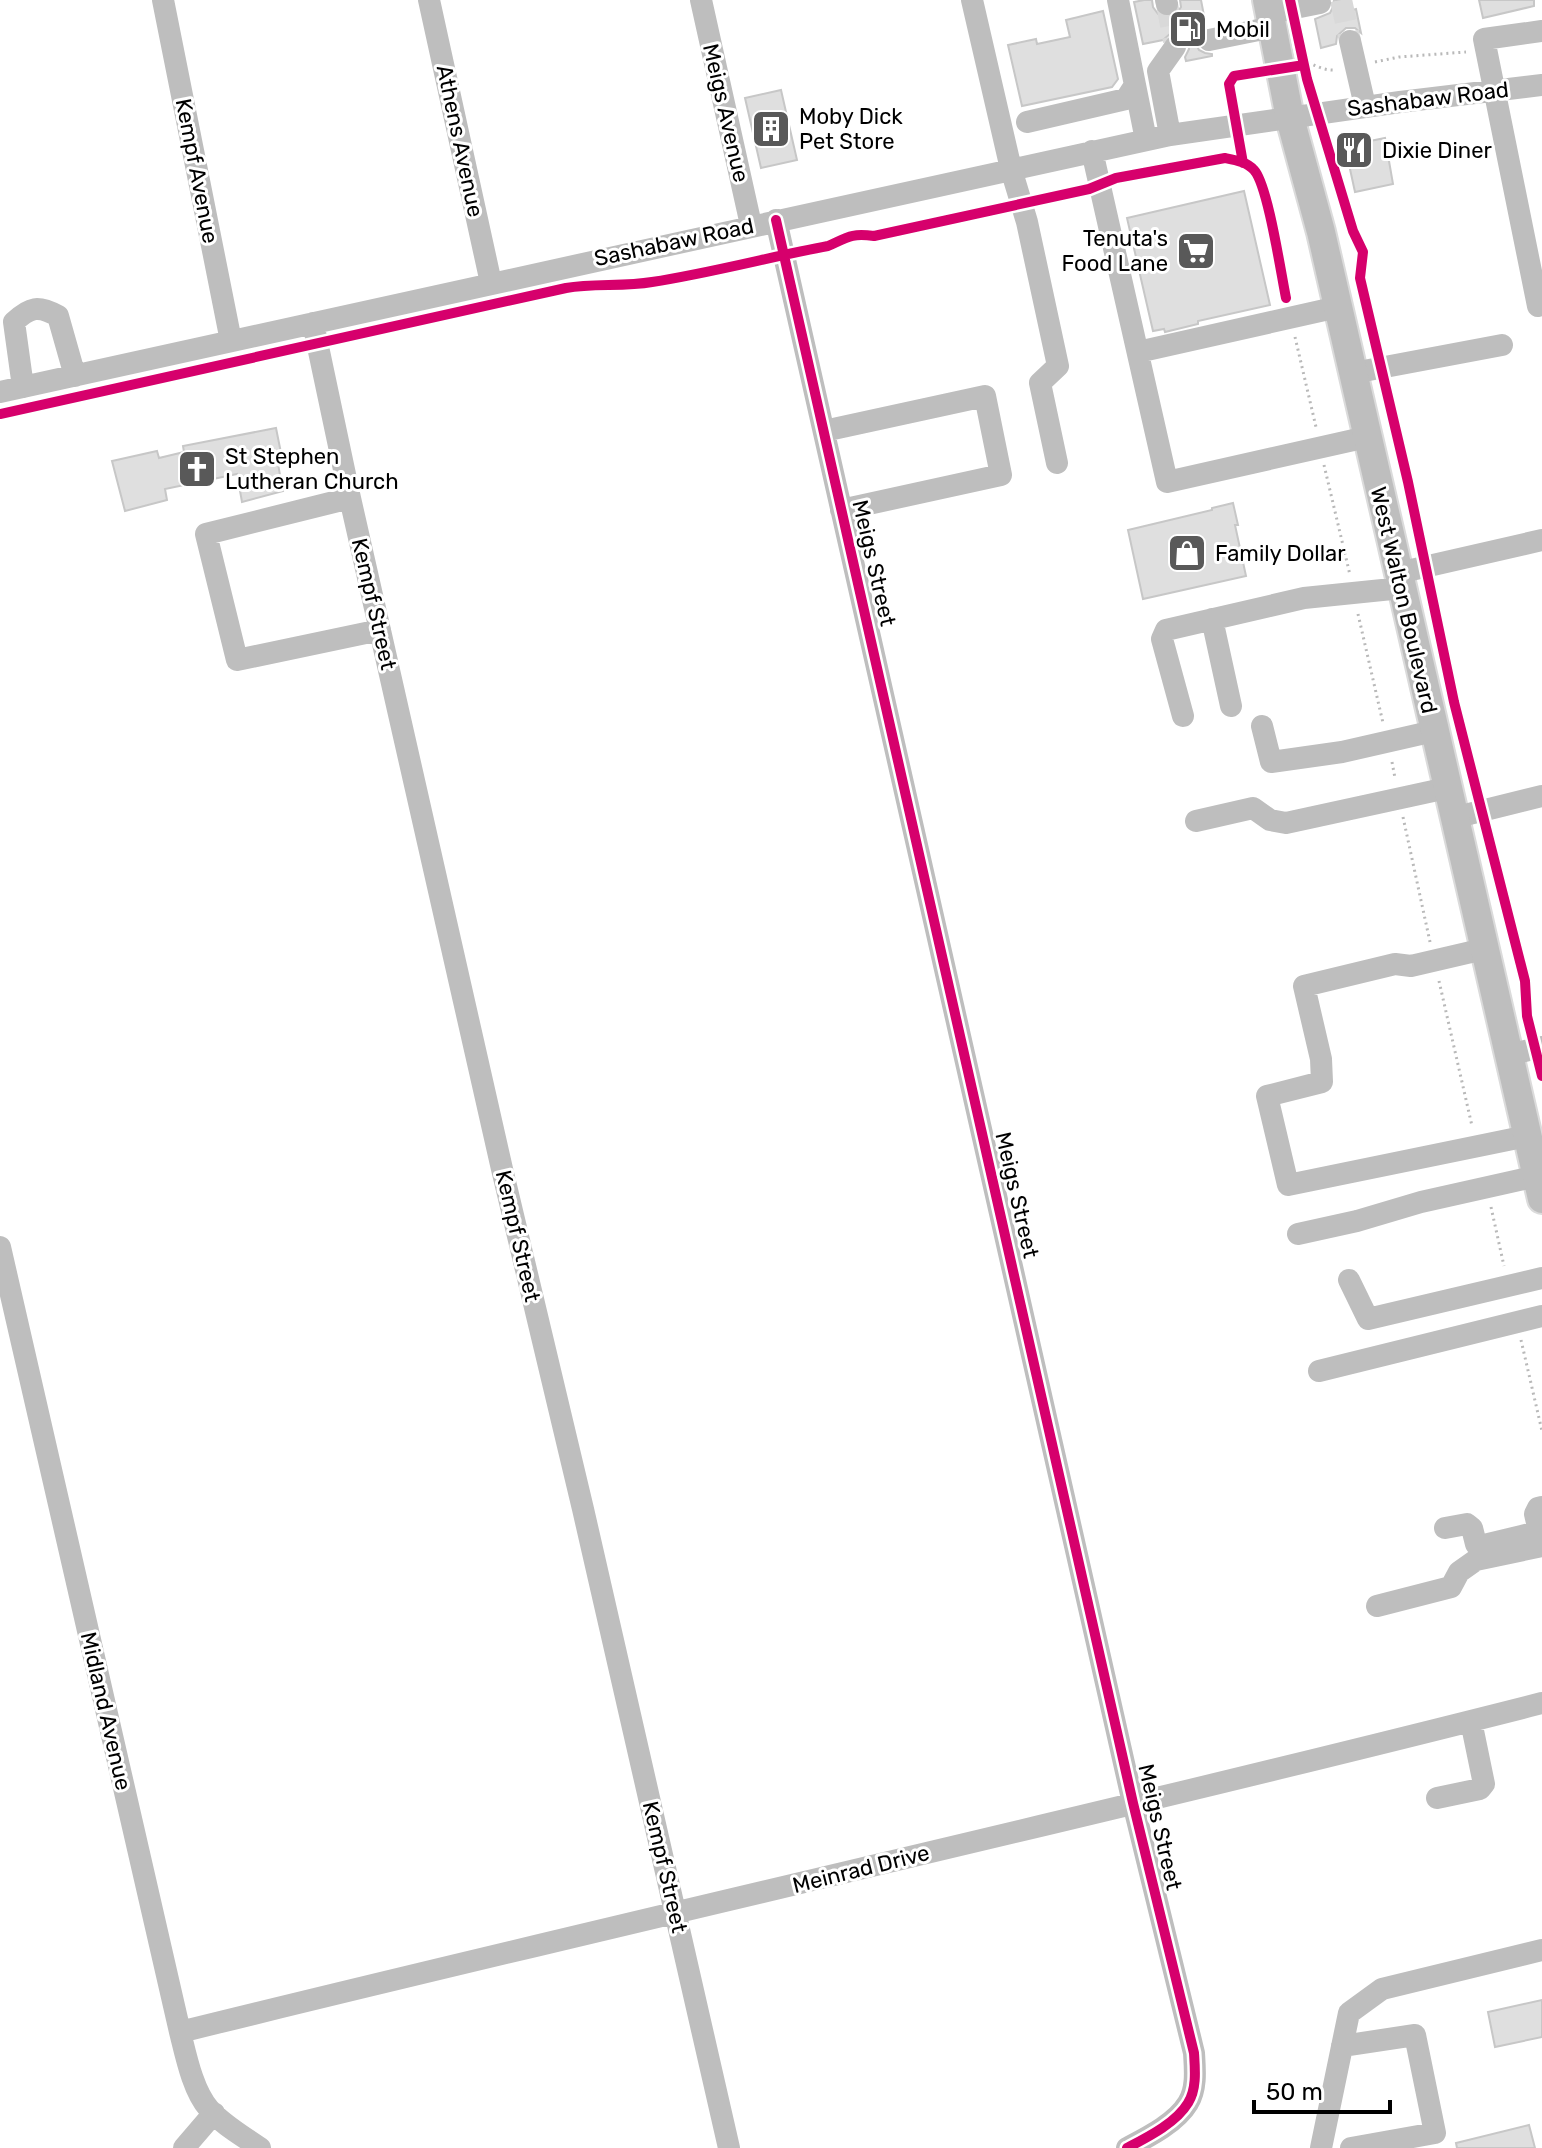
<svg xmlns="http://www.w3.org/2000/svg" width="1542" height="2148" viewBox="0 0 1542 2148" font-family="Rubik,sans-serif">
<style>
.building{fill:#dfdfdf;stroke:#c7c7c7;stroke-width:2}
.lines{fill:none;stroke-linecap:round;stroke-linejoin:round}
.minor-tunnel{stroke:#d9d9d9;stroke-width:22;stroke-dasharray:22 11;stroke-linecap:butt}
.major-casing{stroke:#dbdbdb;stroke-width:32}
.path{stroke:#b9b9b9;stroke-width:3;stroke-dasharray:2 4;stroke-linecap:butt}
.minor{stroke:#bebebe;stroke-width:22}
.major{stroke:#bebebe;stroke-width:28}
.cycleway-casing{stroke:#fff;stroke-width:15}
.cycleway{stroke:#d6006c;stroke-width:10}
.labels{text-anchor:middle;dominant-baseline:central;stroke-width:6;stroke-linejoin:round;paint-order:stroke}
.poi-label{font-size:22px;fill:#000;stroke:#fff;text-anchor:start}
.street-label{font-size:22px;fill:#000;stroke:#fff}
</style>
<rect width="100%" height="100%" fill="#fff"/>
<path class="building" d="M1144,0H1152L1153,7L1158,14L1170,18L1177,13L1181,7L1180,0H1201L1206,26L1200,29L1196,35V44L1199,50L1205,53L1212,54V56L1186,61L1185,57L1189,49L1188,42L1184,36L1177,33L1170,34L1163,40L1143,44L1134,2Z
M1334,0H1343L1346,12L1356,9L1361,33L1355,28H1346L1337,36L1336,44L1321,48L1315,19L1330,13L1333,7Z
M1479,0H1534V6L1483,18Z
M1103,11L1118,79L1112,87L1022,106L1008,45L1036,39L1037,44L1070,37L1066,20Z
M781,90L797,160L761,168L745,98Z
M1385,138L1393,184L1355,192L1345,146Z
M1244,191L1270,305L1198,321V324L1165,332L1164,329L1153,331L1127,218Z
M276,428L283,463L278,464L283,491L242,502L237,474L165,489L167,500L125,511L112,461L157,451L159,458L184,452L183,446Z
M1233,503L1238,525H1235L1246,576L1143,599L1128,530L1212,510V508Z
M1542,2000V2037L1495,2047L1488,2012Z
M1529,2125L1535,2148H1457L1456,2143Z"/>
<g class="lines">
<path class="minor-tunnel" d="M1341,0L1350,41
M1167,4L1174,41"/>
<g class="major-casing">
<path id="major" d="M1267,0L1290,118L1321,232L1542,1199"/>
</g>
<path class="path" d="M1303,59C1313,65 1324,71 1336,70
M1375,62L1399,57L1466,52
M1295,337L1316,427
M1324,465L1350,575
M1358,614L1383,723
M1392,762L1395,778
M1403,817L1430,942
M1439,981L1472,1126
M1491,1207L1504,1266
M1521,1340L1542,1431"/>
<path class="minor" d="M163,0L231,341
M429,0L491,283
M701,0L751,225
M972,0L1011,169L1027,222L1058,366L1040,383L1057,463
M1166,0L1167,4
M1270,13L1320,3
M1209,40L1273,27
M1350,41L1365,106
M1135,85L1146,140
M1027,122L1126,99L1135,85L1118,0
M1170,135L1158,71L1175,47
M1092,151L1167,482L1367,437
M776,220L1133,1803L1194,2053C1195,2069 1197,2089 1188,2103C1176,2123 1148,2137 1127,2148
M1538,306L1484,39L1542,31
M313,323L350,498L502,1169L583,1509L729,2148
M1138,352L1338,307
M1353,373L1502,345
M23,387L14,322C30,307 38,305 58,316L75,376
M0,392L1170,135L1400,102L1542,85
M824,431L985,396L1001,475L841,510
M350,498L206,534L237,660L380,630
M1398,573L1542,540
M1212,619L1231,706
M1183,716L1162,639L1166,630L1304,598L1402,588
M1262,726L1271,762L1342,752L1434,731
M1453,818L1542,796
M1196,821L1253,808L1270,820L1286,823L1447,788
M1484,949L1411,966L1395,964L1304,986L1321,1059L1322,1082L1267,1096L1288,1185L1527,1136
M1508,1055L1542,1047
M1298,1234L1357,1221L1421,1202L1537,1176
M0,1247L180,2032C186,2056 193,2091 209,2109C223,2125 243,2136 260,2148
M1349,1280L1368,1319L1542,1278
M1319,1371L1542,1316
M1445,1528L1467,1524L1472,1528L1476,1544L1480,1546L1534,1533L1538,1527L1535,1514L1538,1508L1542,1507
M1377,1606L1451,1587L1459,1572L1476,1560L1542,1546
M1437,1798L1480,1789L1484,1784L1471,1721
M180,2032C633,1920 1089,1818 1542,1703
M1342,2046L1415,2035L1435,2133L1351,2148
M184,2148L214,2113
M1321,2148L1349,2013L1382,1989L1542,1950"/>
<use href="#major" class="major"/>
<g class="cycleway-casing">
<path id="cycleway" d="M1290,0L1307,79L1353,231L1363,252L1360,278L1408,482L1454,702L1525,981L1527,1016L1542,1076
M1243,163L1229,84L1234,76L1304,65
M776,220L1133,1803L1194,2053C1195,2069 1197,2089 1188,2103C1176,2123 1148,2137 1127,2148
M0,414L566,288C594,283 623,287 652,282C711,273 769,257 828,246C848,237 851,233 874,236L1089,189L1116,178L1225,158C1235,160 1247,162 1254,170C1268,185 1281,274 1286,298"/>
</g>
<use href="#cycleway" class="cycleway"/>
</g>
<defs>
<g id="fuel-square" transform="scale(2)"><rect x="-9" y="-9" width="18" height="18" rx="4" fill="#595959" stroke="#fff"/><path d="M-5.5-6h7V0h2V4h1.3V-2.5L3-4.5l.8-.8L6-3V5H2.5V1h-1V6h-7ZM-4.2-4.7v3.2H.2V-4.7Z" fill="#fff"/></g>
<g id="building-square" transform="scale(2)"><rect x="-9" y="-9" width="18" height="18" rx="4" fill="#595959" stroke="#fff"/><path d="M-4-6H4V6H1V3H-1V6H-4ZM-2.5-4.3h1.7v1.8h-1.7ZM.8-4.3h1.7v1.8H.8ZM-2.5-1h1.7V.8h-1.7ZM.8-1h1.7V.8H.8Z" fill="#fff"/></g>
<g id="restaurant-square" transform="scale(2)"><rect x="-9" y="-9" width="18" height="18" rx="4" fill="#595959" stroke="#fff"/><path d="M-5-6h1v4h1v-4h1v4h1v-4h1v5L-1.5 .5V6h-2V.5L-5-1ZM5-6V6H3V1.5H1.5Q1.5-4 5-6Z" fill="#fff"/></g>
<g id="supermarket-square" transform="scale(2)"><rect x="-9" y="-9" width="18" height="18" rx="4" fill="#595959" stroke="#fff"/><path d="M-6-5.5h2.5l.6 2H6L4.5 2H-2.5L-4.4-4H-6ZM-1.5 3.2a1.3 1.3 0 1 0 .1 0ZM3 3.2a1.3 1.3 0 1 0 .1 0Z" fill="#fff"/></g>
<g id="church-square" transform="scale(2)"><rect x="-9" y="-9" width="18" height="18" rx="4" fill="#595959" stroke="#fff"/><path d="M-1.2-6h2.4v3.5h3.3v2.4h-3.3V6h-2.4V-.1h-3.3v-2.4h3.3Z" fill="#fff"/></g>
<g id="shop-square" transform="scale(2)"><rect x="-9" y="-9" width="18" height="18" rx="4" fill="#595959" stroke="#fff"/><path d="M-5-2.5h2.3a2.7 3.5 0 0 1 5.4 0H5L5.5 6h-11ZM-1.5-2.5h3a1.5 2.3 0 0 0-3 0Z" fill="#fff"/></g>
</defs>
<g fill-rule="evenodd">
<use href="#fuel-square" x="1188" y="29"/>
<use href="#building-square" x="771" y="129"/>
<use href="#restaurant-square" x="1354" y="150"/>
<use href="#supermarket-square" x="1196" y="251"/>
<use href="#church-square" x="197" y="469"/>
<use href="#shop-square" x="1187" y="553"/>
</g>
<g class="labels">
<g class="poi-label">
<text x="1216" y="29">Mobil</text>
<text x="799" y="116">Moby Dick<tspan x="799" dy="25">Pet Store</tspan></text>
<text x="1382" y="150">Dixie Diner</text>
<text x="1168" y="238" text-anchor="end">Tenuta's<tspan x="1168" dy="25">Food Lane</tspan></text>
<text x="225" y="456">St Stephen<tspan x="225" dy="25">Lutheran Church</tspan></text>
<text x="1215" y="553">Family Dollar</text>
</g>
<g class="street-label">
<text transform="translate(1428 99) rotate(-7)">Sashabaw Road</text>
<text transform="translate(726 113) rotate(77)">Meigs Avenue</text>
<text transform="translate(460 141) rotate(78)">Athens Avenue</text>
<text transform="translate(197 171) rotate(79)">Kempf Avenue</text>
<text transform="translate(674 242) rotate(-12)">Sashabaw Road</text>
<text transform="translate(874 563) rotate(77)">Meigs Street</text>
<text transform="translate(1404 600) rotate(77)">West Walton Boulevard</text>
<text transform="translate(374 604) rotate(77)">Kempf Street</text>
<text transform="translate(1017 1195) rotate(77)">Meigs Street</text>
<text transform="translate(518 1236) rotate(77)">Kempf Street</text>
<text transform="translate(106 1711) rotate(77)">Midland Avenue</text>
<text transform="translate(1160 1827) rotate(77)">Meigs Street</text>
<text transform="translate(665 1867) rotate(77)">Kempf Street</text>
<text transform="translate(861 1869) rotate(-14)">Meinrad Drive</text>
</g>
</g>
<path d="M1254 2100v12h136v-12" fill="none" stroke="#000000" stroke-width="4"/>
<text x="1266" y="2100" font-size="24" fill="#000000" stroke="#ffffff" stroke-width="6" paint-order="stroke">50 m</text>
</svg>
